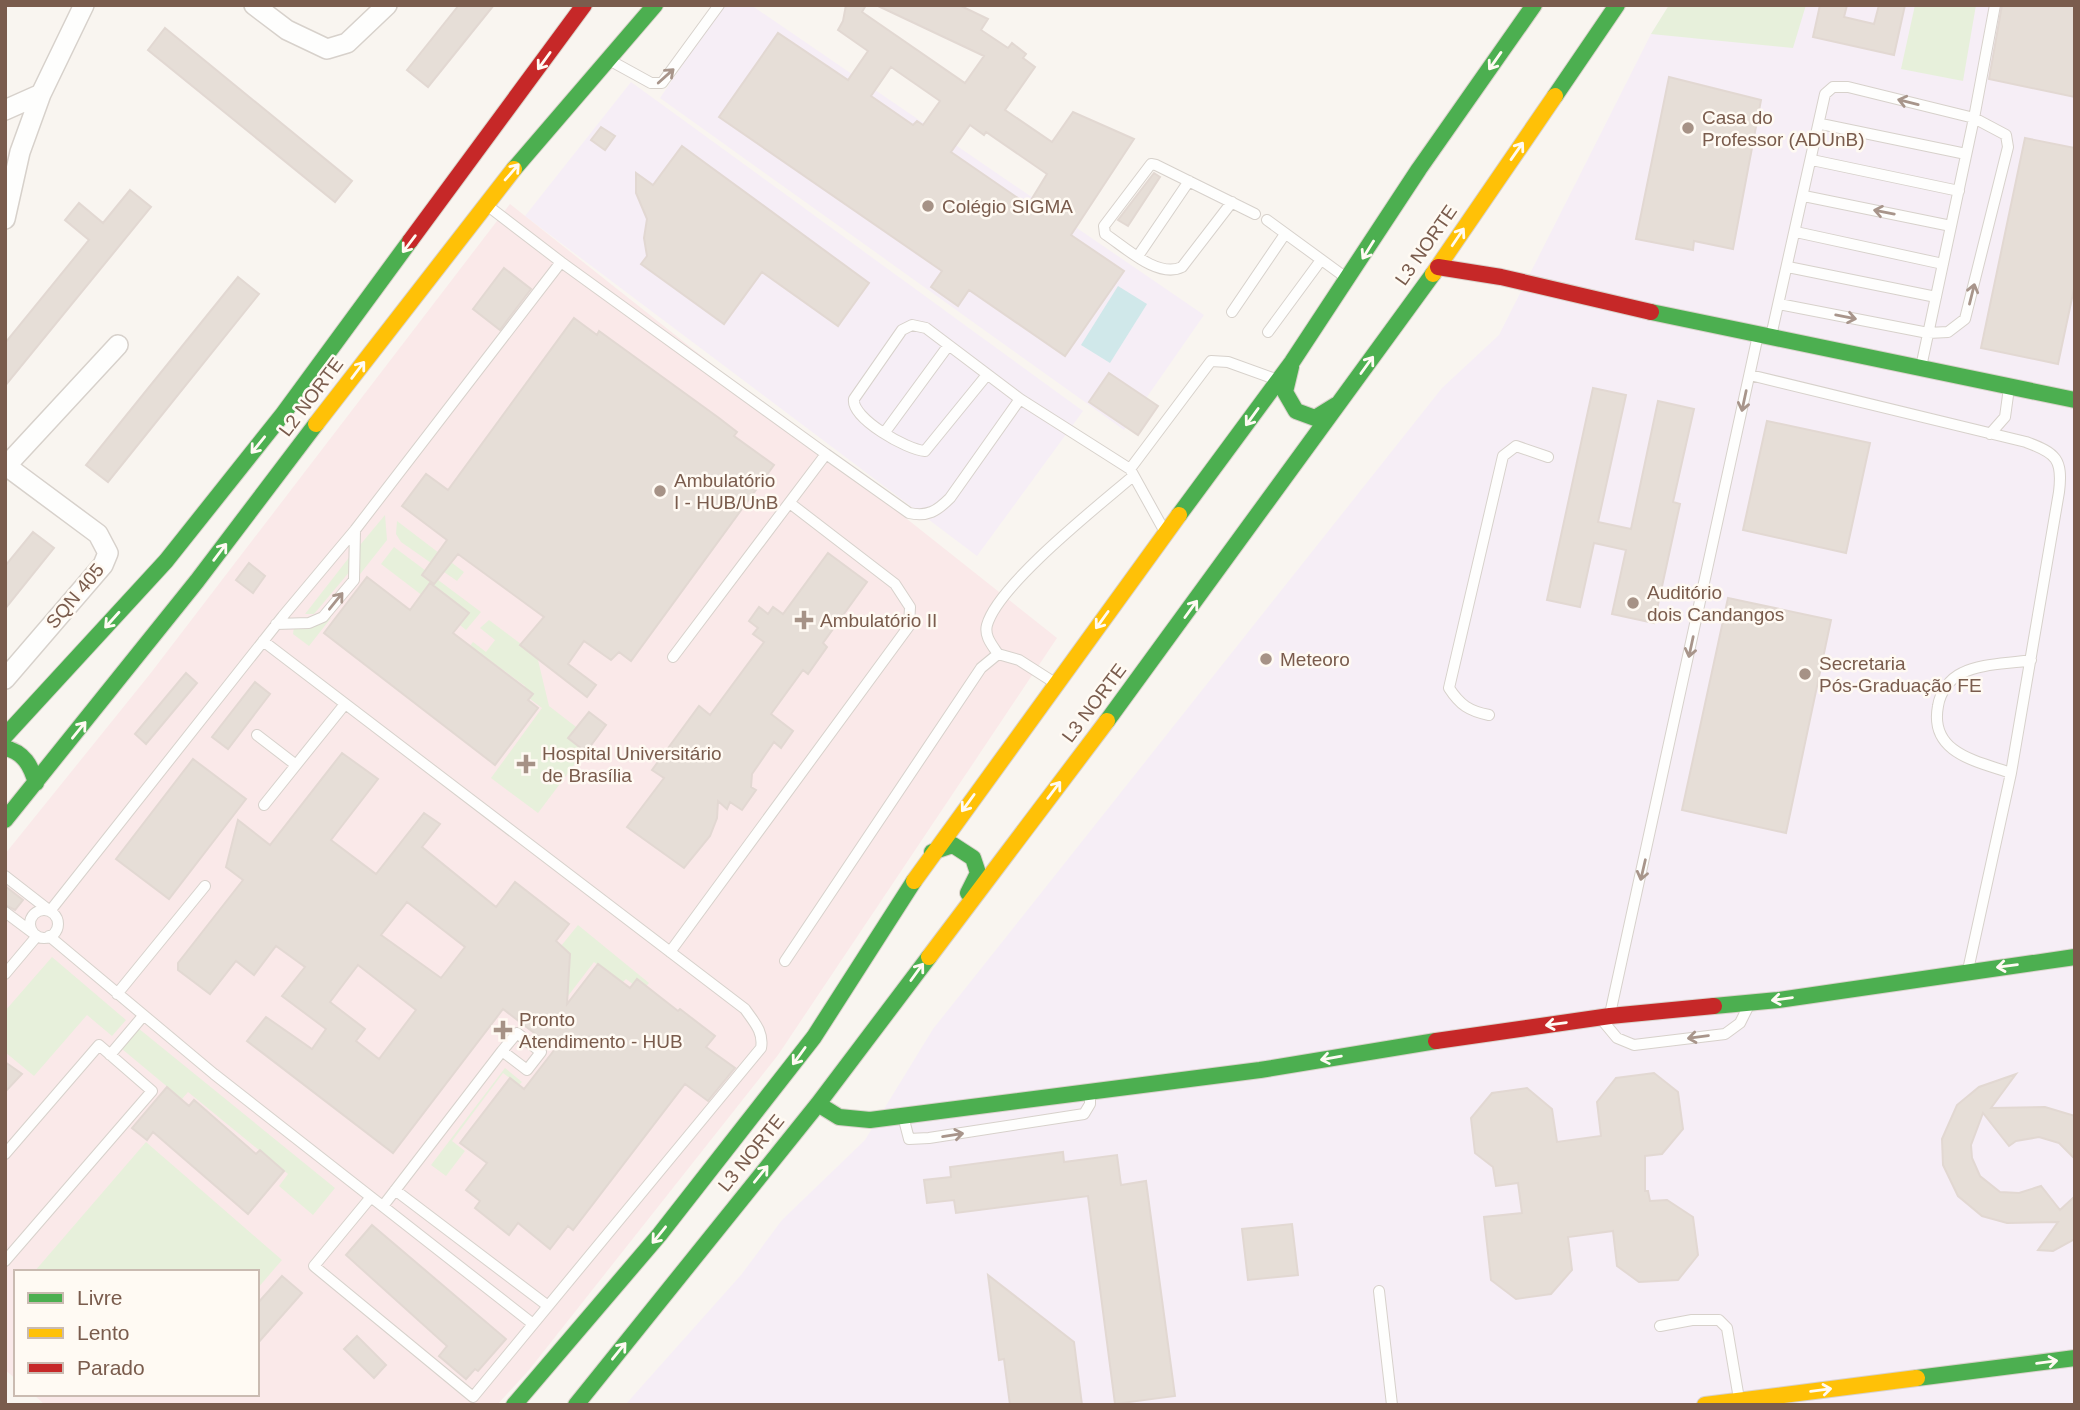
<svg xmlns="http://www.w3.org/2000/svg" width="2080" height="1410" viewBox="0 0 2080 1410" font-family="Helvetica,sans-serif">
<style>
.education{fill:#f6eef6}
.medical{fill:#fae9e9}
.green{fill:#e7f0db}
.water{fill:#d0e8ea}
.building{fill:#e6ded7;stroke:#e2d8d2;stroke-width:2;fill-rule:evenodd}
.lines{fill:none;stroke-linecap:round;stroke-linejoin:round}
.lane-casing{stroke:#d7d1cb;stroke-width:12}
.street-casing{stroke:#d7d1cb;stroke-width:22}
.fast-casing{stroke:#d9d2cb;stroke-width:18}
.slow-casing{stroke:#d9d2cb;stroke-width:18}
.jam-casing{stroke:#d9d2cb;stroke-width:18}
.lane{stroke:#fefefd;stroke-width:10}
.street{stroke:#fefefd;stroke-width:19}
.fast{stroke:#4caf50;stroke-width:16}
.slow{stroke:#ffc107;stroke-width:16}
.jam{stroke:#c62828;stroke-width:16}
.oneway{stroke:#fffaf3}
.oneway2{stroke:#a8958b}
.poi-dot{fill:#a69286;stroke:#fffaf3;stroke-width:2.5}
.labels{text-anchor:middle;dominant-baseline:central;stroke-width:5;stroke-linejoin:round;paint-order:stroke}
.poi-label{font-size:19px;fill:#7a5c4d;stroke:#fffaf3;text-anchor:start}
.street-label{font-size:19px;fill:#7a5c4d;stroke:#fffaf3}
</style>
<rect width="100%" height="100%" fill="#f9f5f0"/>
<path class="education" d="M723,5H751L1204,315L1124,430L660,98Z
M1670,5H2075V1405H625L741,1275L782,1220L865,1140L933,1029L1442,388L1499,335L1651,34Z
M631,82L1083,411L977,556L525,216Z"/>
<path class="medical" d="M510,204L1057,638L778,1055L529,1370L497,1405H45L33,1394H257V1272H16V1379L5,1370V854L150,674Z"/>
<path class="green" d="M1669,5H1806L1793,48L1651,34Z
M1915,5H1976L1963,81L1901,69Z
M385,515L387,540L357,578L355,551Z
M397,521L464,572L457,581L401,542L396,534Z
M394,547L481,612L466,630L460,625L469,613L432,585L423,596L381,564Z
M351,555V570L314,614H305Z
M327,616L331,618L309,646L293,634L294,627Z
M489,620L537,656L549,706L593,740L538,813L491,778L542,708L521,692L525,686L470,646L473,642L486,652L495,640L480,628Z
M578,925L649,983L642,991L626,979L622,983L594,962L555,1013L558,990L571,955L561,946Z
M52,957L126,1020L112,1036L87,1015L34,1076L5,1052V1011Z
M138,1028L335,1188L313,1215L279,1186L288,1174L188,1092L182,1099L122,1049Z
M505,1068L522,1082L519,1085L503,1073L452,1141L465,1151L446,1176L431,1165Z
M146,1142L282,1260L257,1289V1272H34Z"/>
<path class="water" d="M1118,286L1147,304L1110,363L1081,345Z"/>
<path class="building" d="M459,5H494L428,87L407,70Z
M846,5H866L862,12L965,83L984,56L876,5H959L988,19L981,30L1008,48L1012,43L1026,54L1023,58L1035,67L1005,110L1052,142L1073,112L1134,139L1071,235L1124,271L1065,356L969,290L958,306L931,287L942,271L719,117L778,33L848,80L868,51L838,30L843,21ZM891,67L940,101L923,125L917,121L913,125L871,96ZM970,125L984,135L986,132L1047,174L1028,205L951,152Z
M1820,5H1847L1844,17L1874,24L1879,5H1905L1894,55L1813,37Z
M2002,5H2075V97L1989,79Z
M165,28L352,181L335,202L148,50Z
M1669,77L1761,100L1733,249L1694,241L1693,250L1636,239Z
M601,127L615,136L605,150L591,140Z
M2025,138L2075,148V284L2058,364L1981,348Z
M682,146L869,283L838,326L762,272L724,324L641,264L647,256L644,238L647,219L636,193V173L653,185Z
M1154,173L1160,177L1128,226L1118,220Z
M130,190L151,207L5,386V343L89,240L65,220L79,203L103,223Z
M504,268L531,289L500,330L473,309Z
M238,277L259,294L108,482L86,465Z
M574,318L597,335L599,331L719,418L737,432L734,436L774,465L631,661L619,652L611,660L584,641L568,664L596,685L587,697L520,645L544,617L458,554L434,584L422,575L447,540L402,506L426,474L448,490Z
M1109,373L1158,406L1138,435L1089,402Z
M1593,388L1626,395L1598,522L1631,529L1658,401L1694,409L1673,502L1680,504L1654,623L1612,614L1626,550L1594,543L1580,607L1547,600Z
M1767,421L1870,443L1846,553L1743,530Z
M33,532L54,548L5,609V566Z
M828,553L867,582L823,643L827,647L808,674L803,670L771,714L793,731L781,748L774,742L752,774L751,787L756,790L742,810L730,802L727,809L718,801L717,818L710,836L684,868L627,827L664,778L652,770L699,706L710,715L764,642L753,634L758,628L749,621L759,607L768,614L773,607L783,614Z
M249,563L265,576L253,593L236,580Z
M367,577L410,610L430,583L469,613L453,633L533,694L528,700L538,708L495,765L324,633Z
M1728,598L1831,620L1786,833L1682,810Z
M186,673L197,683L146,744L135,734Z
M255,682L270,694L228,749L212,737Z
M589,712L606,725L586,752L568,738Z
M342,753L378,779L331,840L376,874L424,813L440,824L422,847L496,907L515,882L569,924L556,941L570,954L567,1004L598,964L630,988L637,979L678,1011L680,1009L715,1036L706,1047L735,1068L708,1101L685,1084L573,1230L568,1226L550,1249L518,1223L509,1235L475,1208L480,1201L466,1190L487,1163L460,1143L510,1078L524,1089L555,1049L503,1009L393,1153L247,1041L266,1017L312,1049L326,1029L282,996L305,967L276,946L254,975L236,961L210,994L178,970V963L243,880L226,867L238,820L270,845ZM407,902L465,947L441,978L381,935ZM358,965L416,1010L379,1059L356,1041L365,1029L330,1002Z
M193,759L246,799L169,899L116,859Z
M5,886L23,900L15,910L5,905Z
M5,1062L22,1074L5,1092Z
M1654,1073L1678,1092L1683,1129L1662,1154L1645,1156V1191H1648L1650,1201L1667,1200L1693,1217L1698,1255L1678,1280L1639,1282L1617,1266L1613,1231L1568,1237L1572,1270L1551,1294L1516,1299L1491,1280L1484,1217L1522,1213L1518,1183L1496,1186L1493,1167L1475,1153L1471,1118L1492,1093L1527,1088L1552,1109L1557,1142L1601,1136L1597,1102L1616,1078Z
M2016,1074L1991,1108L2045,1107L2075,1116V1159L2059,1143L2039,1137L2016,1141L2009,1146L1983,1113L1971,1145L1972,1158L1980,1176L2000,1192L2019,1193L2041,1186L2060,1210L2075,1196V1239L2053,1251L2038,1250L2058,1222L2007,1223L1982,1216L1958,1196L1943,1165L1942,1139L1957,1105L1979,1087Z
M167,1087L189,1106L194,1100L256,1154L260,1150L284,1171L248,1214L153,1132L147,1140L132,1128Z
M1063,1152L1064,1162L1117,1155L1121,1185L1146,1181L1175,1396L1115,1404L1088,1196L956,1213L954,1200L927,1203L924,1180L951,1177L950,1167Z
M1292,1224L1298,1275L1248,1280L1242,1229Z
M372,1225L506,1339L478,1371L475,1369L466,1379L439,1356L447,1346L346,1255Z
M988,1275L1074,1342L1082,1405H1010L1004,1359L999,1360Z
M282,1276L302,1293L257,1344V1304Z
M357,1336L386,1365L374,1378L344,1349Z"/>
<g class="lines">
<g class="lane-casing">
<path id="lane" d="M611,61L651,83H662L719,5
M1821,124L1966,154
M1812,160L1959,191
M1804,196L1951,226
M1232,202L1182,267C1158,279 1125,247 1105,234L1104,226L1151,164L1156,165L1255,214
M1267,220L1345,277
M1796,232L1943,264
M1138,256L1189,181
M561,262L826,454L673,657
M1788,267L1936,297
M1232,312L1285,234
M1268,332L1321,260
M1771,336L1825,94L1833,87H1848L1974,118L2006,135L2008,147L1965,319L1948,332L1928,333L1779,304
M1921,367L1974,118L1995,5
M1750,375L2026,442C2056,453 2063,459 2059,492L2011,773L1968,970
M986,376L925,451C907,450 851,418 854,399L902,330L912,325L926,328L1020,399L1130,469
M885,432L948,346
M1990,434L2005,417L2009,388
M826,454L909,513C928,517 937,511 950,498L1020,399
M1165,532L1130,469L1211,361L1228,362L1278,380
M276,624L309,623L323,617L354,580L355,530
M263,641L745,1009C754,1022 764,1032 761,1048L473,1397L314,1266L371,1197
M998,654C992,645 984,636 987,625C998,585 1098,506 1132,477
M1489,715C1469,711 1460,705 1449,688L1503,456L1516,446L1548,457
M257,735L296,765
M2011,773C1976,761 1929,753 1938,706C1940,693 1949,679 1962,673C1982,663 2009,664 2031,660
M264,805L345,704
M5,876L50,911L283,616L355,530L561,262L488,206
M30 924a14 14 0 1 1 28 0a14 14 0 1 1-28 0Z
M5,912L37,936L5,974
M49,936L214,1074L533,1324
M670,952L909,626L910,607L895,584L791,504
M785,961L981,668L998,654L1019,660L1055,683
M117,994L205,886
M1610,1014L1758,335
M1602,1020L1617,1038L1634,1045L1725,1034L1740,1023L1748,1007
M110,1055L143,1016
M903,1116L909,1139L929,1138L1084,1114L1090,1104V1094
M5,1154L99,1045L152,1091L5,1261
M395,1190L548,1306
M383,1206L502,1051L517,1033L541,1052L527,1070L502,1051
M1379,1291L1392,1405
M1660,1326L1692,1320H1719L1727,1328L1739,1399"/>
</g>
<g class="street-casing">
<path id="street" d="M254,5L287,30L327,49L347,43L387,5
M5,110L41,94
M5,219L20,152L41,94L84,5
M5,465L98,534L108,553L103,565L5,679
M6,466L118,345"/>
</g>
<g class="fast-casing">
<path id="fast" d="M1555,96L1617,5
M514,169L655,5
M1651,312L2075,400
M1291,367L1285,392L1296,411L1315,418L1336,405
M1179,515L1292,362L1419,169L1534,5
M1107,721L1433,274
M5,736L166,561L283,414L410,241
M5,748C24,752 31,766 36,783
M5,820L197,581L316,424
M932,852L953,845L973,858L978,873L968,893
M1714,1006L1778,1000L2075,957
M818,1104L839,1117L870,1120L1260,1070L1436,1041
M1917,1378L2075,1358
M514,1405L660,1234L814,1037L914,881
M576,1405L818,1104L929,957"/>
</g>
<g class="slow-casing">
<path id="slow" d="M1433,274L1555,96
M316,424L514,169
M914,881L1179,515
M929,957L1107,721
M1705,1405L1917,1378"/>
</g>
<g class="jam-casing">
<path id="jam" d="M410,241L584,5
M1438,267L1501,277L1651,312
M1436,1041L1610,1016L1714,1006"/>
</g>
<use href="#lane" class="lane"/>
<use href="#street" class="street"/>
<use href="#fast" class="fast"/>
<use href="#slow" class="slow"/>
<use href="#jam" class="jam"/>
</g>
<defs><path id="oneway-shaft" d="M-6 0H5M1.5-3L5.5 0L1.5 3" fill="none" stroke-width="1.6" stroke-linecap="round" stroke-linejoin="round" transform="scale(1.75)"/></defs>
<g class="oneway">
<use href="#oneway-shaft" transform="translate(544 61) rotate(126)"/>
<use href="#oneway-shaft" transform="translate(1495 61) rotate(125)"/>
<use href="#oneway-shaft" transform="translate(1517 151) rotate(-55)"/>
<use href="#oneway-shaft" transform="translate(512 172) rotate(-49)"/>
<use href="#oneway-shaft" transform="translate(1458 237) rotate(-56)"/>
<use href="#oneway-shaft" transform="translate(409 244) rotate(127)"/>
<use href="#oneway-shaft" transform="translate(1368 250) rotate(122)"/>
<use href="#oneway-shaft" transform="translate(1367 365) rotate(-54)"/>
<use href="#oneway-shaft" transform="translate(358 370) rotate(-53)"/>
<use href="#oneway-shaft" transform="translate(1252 417) rotate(126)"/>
<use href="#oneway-shaft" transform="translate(258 445) rotate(129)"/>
<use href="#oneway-shaft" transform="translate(220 552) rotate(-53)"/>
<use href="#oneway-shaft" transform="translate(1191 609) rotate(-54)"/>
<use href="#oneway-shaft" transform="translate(112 620) rotate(132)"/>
<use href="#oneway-shaft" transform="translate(1102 620) rotate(126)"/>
<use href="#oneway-shaft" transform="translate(79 730) rotate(-51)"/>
<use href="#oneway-shaft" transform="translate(1054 790) rotate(-53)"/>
<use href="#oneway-shaft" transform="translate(968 803) rotate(126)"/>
<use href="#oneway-shaft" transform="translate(2007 966) rotate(173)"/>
<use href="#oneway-shaft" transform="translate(917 972) rotate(-54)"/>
<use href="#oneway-shaft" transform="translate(1782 999) rotate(172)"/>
<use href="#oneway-shaft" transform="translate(1556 1024) rotate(172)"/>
<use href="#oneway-shaft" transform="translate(799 1056) rotate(126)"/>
<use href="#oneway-shaft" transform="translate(1331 1058) rotate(170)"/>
<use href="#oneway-shaft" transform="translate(761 1174) rotate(-51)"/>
<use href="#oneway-shaft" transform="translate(659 1235) rotate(129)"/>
<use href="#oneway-shaft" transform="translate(619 1351) rotate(-51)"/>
<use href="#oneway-shaft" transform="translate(2047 1362) rotate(-7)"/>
<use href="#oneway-shaft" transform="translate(1821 1390) rotate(-7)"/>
</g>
<g class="oneway2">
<use href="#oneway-shaft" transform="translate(666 76) rotate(-42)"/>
<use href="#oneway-shaft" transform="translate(1908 102) rotate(-166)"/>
<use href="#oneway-shaft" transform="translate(1884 212) rotate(-169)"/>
<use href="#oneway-shaft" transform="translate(1972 294) rotate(-76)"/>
<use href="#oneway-shaft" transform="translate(1846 317) rotate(11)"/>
<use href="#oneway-shaft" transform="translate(1744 401) rotate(102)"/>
<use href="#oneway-shaft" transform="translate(336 601) rotate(-51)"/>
<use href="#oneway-shaft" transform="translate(1691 647) rotate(102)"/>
<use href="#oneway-shaft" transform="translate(1643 870) rotate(103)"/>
<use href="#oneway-shaft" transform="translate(1698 1037) rotate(173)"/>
<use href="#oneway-shaft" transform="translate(953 1135) rotate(-9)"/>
</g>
<g class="poi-dot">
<circle cx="1688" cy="128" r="7"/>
<circle cx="928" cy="206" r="7"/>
<circle cx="660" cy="491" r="7"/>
<circle cx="1633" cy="603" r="7"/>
<path d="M800.5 609.5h7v7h7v7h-7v7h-7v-7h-7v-7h7z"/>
<circle cx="1266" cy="659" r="7"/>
<circle cx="1805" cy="674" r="7"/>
<path d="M522.5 753.5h7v7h7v7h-7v7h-7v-7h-7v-7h7z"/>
<path d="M499.5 1019.5h7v7h7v7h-7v7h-7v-7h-7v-7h7z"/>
</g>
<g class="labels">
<g class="poi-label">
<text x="1702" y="117">Casa do<tspan x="1702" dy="22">Professor (ADUnB)</tspan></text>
<text x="942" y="206">Colégio SIGMA</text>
<text x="674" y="480">Ambulatório<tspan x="674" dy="22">I - HUB/UnB</tspan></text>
<text x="1647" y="592">Auditório<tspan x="1647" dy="22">dois Candangos</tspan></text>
<text x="820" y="620">Ambulatório II</text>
<text x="1280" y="659">Meteoro</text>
<text x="1819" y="663">Secretaria<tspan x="1819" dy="22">Pós-Graduação FE</tspan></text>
<text x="542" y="753">Hospital Universitário<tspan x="542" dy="22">de Brasília</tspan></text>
<text x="519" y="1019">Pronto<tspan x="519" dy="22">Atendimento - HUB</tspan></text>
</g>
<g class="street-label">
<text transform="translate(1426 245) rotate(-55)">L3 NORTE</text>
<text transform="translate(311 397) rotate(-53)">L2 NORTE</text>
<text transform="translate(75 596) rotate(-50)">SQN 405</text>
<text transform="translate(1094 703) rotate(-53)">L3 NORTE</text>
<text transform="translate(751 1153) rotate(-51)">L3 NORTE</text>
</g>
</g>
<rect width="2080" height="1410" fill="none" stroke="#7a5c4d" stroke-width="14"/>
<rect x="14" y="1270" width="245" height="126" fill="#fffaf3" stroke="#cabbb1" stroke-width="2"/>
<rect x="28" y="1293" width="35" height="10" fill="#4caf50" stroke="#cabbb1" stroke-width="2"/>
<text x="77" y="1305" font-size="21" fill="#7a5c4d">Livre</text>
<rect x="28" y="1328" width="35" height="10" fill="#ffc107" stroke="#cabbb1" stroke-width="2"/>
<text x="77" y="1340" font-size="21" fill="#7a5c4d">Lento</text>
<rect x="28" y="1363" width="35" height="10" fill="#c62828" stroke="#cabbb1" stroke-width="2"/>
<text x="77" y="1375" font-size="21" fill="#7a5c4d">Parado</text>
</svg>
